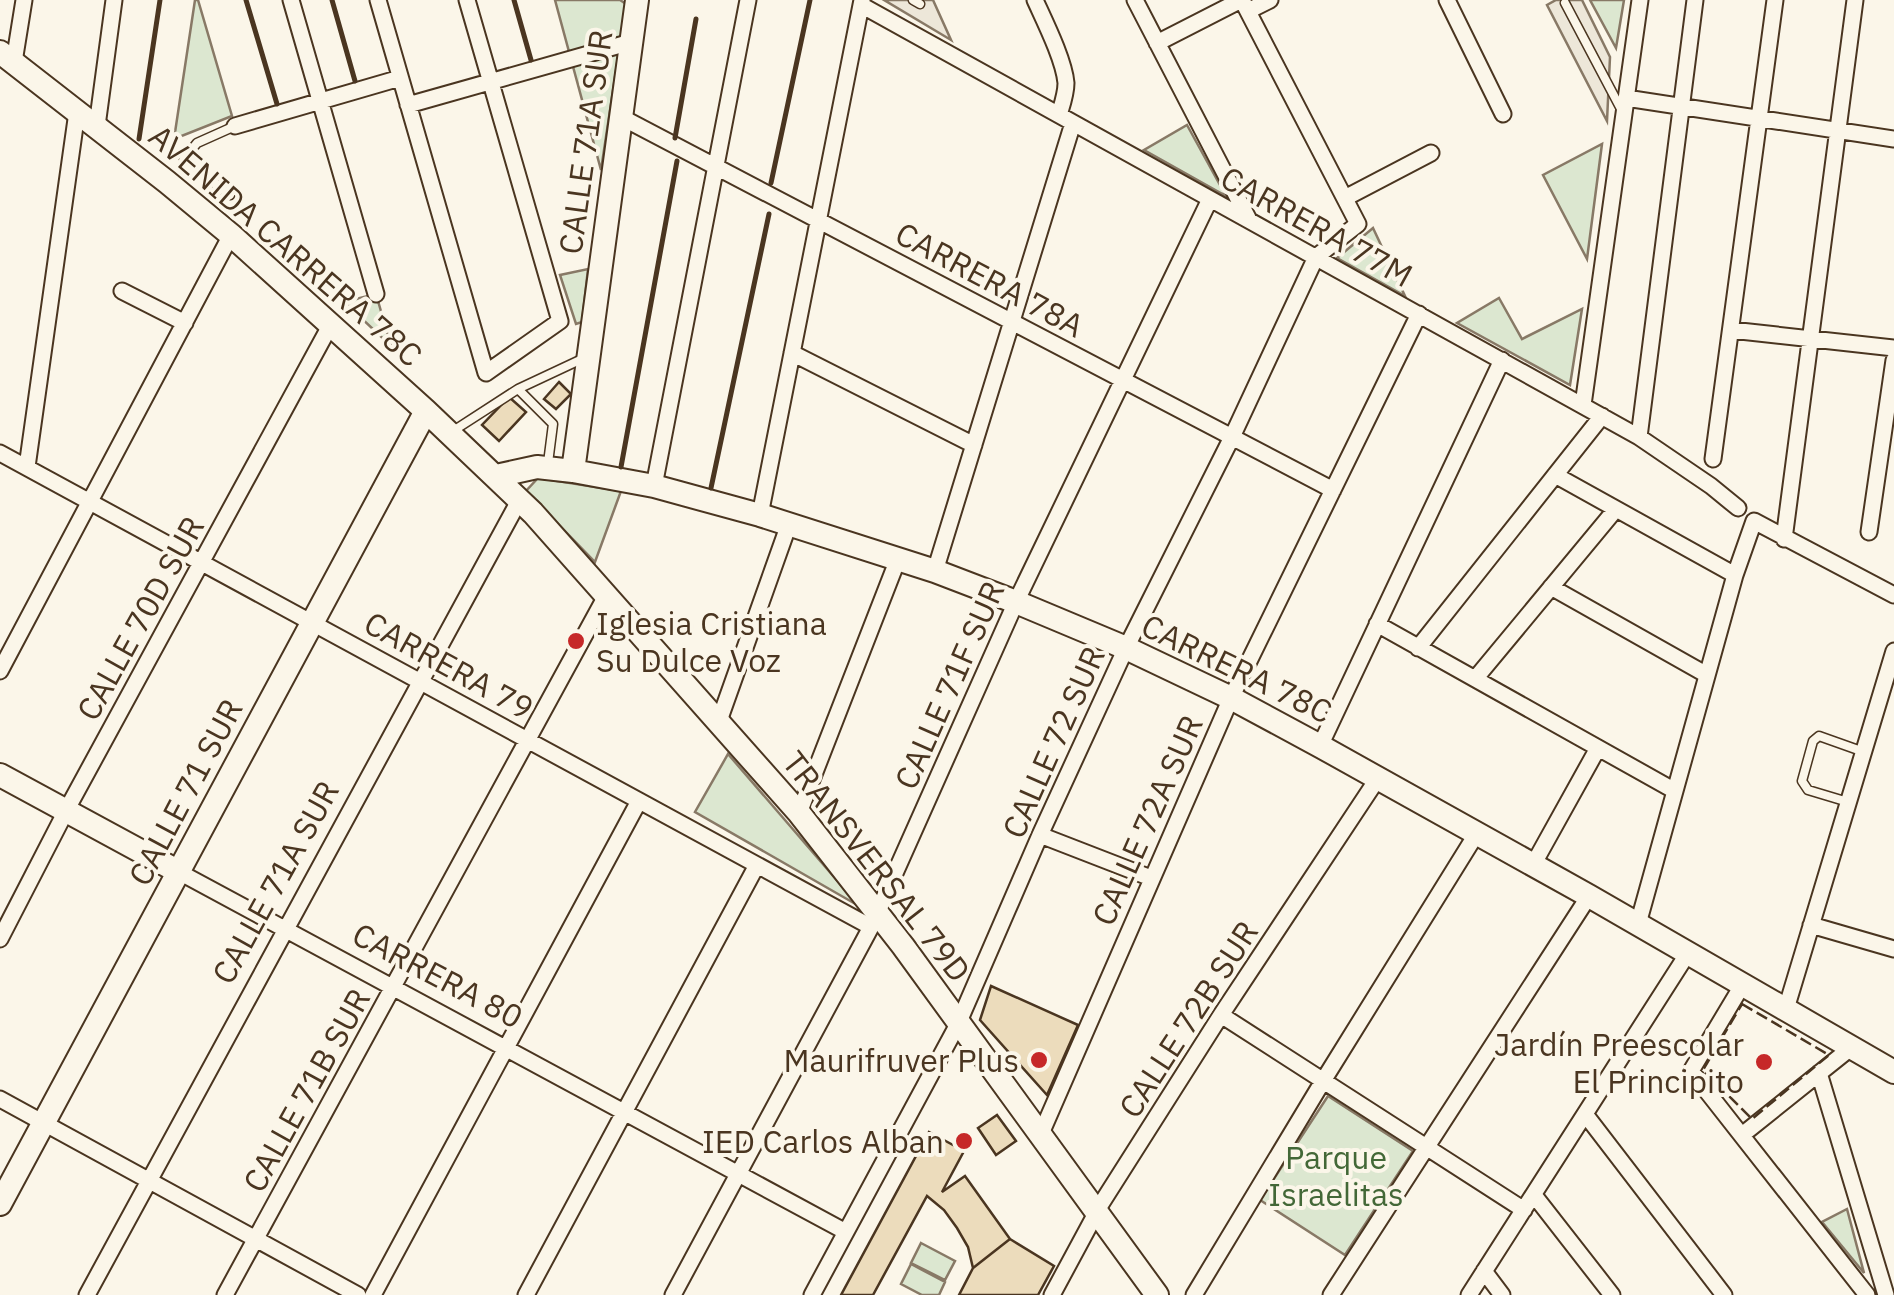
<svg xmlns="http://www.w3.org/2000/svg" width="1894" height="1295" viewBox="0 0 1894 1295" font-family="'IBM Plex Sans',sans-serif">
<style>
.green{fill:#dce7d0;stroke:#887966;stroke-width:2.5}
.parking{fill:#ede7d9;stroke:#887966;stroke-width:2.5}
.building{fill:#ecdcbc;stroke:#4a3520;stroke-width:2.5}
.lines{fill:none;stroke-linecap:round;stroke-linejoin:round}
.lane-casing{stroke:#4a3520;stroke-width:11}
.street-casing{stroke:#4a3520;stroke-width:19}
.secondary-casing{stroke:#4a3520;stroke-width:26}
.lane{stroke:#fbf6e9;stroke-width:8}
.street{stroke:#fbf6e9;stroke-width:15}
.secondary{stroke:#fbf6e9;stroke-width:22}
.fence{stroke:#4a3520;stroke-width:2.5;stroke-dasharray:12 5;stroke-linecap:butt}
.wall{stroke:#4a3520;stroke-width:5}
.poi-dot{fill:#c62828;stroke:#fbf6e9;stroke-width:4}
.labels{text-anchor:middle;dominant-baseline:central;stroke-width:8;stroke-linejoin:round;paint-order:stroke}
.street-label{font-size:32px;fill:#4a3520;stroke:#fbf6e9}
.poi-label{font-size:32px;fill:#4a3520;stroke:#fbf6e9;text-anchor:end}
.park-label{font-size:32px;fill:#436837;stroke:#fbf6e9}
</style>
<rect width="100%" height="100%" fill="#fbf6e9"/>
<path class="green" d="M195,0H198L232,116L174,139Z
M555,0H620L626,4L601,170Z
M1590,0H1624L1616,48Z
M1187,125L1226,196L1144,150Z
M1602,144L1587,259L1543,175Z
M1373,228L1405,296L1337,258Z
M588,269L582,322L576,324L560,275Z
M376,294L391,346L344,302Z
M1499,298L1522,339L1582,309L1570,385L1457,323Z
M538,478L621,491L595,562L526,491Z
M728,754L859,906L695,812Z
M1328,1096L1413,1151L1345,1255L1260,1200Z
M1847,1209L1864,1273L1822,1222Z
M921,1243L955,1261L945,1280L911,1263Z
M911,1264L945,1282L939,1295H922L901,1284Z"/>
<path class="parking" d="M884,0H933L951,40Z
M1556,0H1582L1610,57L1607,121L1547,5Z"/>
<path class="building" d="M559,382L571,394L556,409L544,399Z
M509,397L526,412L499,441L482,425Z
M991,986L1078,1025L1047,1095L980,1020Z
M997,1115L1016,1141L996,1155L978,1128Z
M929,1132L964,1151L942,1192L965,1176L1010,1239L973,1268L968,1247L957,1228L944,1210L927,1196L873,1295H841Z
M1010,1239L1054,1266L1038,1295H959L973,1268Z"/>
<g class="lines">
<g class="lane-casing">
<path id="lane" d="M913,0L920,4
M1565,3L1621,109
M230,195L184,159L197,143L235,126
M518,389L582,359
M453,431L518,389L553,424L548,463
M1848,802L1808,790L1802,781L1813,741L1819,736L1864,752"/>
</g>
<g class="street-casing">
<path id="street" d="M291,0L376,294
M378,0L486,373L560,321L467,0
M1035,0C1045,22 1064,60 1066,83C1066,94 1062,105 1059,115
M1135,0L1248,218
M1447,0L1503,114
M861,5L1639,437L1711,486L1738,508
M1248,11L1270,0
M1157,43L1241,0
M14,62L24,0
M1626,98L1894,139
M408,105L631,42
M621,117L1333,490
M97,126L114,0
M235,126L400,78
M1345,198L1431,153
M122,291L185,323
M1731,330L1894,348
M792,353L974,445
M1583,405L1640,0
M1639,437L1695,0
M0,453L871,927
M1713,459L1775,0
M27,467L77,112
M1555,475L1735,575
M654,486L748,0
M760,515L862,0
M1869,532L1894,360
M1784,539L1855,0
M935,571L1073,123
M1551,587L1707,675
M1377,624L1675,791
M1418,648L1602,416
M0,671L231,235
M1475,679L1616,509
M719,721L789,524
M1320,746L1502,360
M799,813L898,559
M1040,835L1151,878
M1533,865L1598,748
M179,872L846,1232
M1638,924L1735,575L1754,521L1894,595
M1811,925L1894,949
M0,939L66,811L331,324
M1743,984L1691,1071L1867,1295
M1786,1009L1894,651
M1221,1015L1524,1210
M1819,1073L1886,1295
M0,1099L358,1295
M1585,1114L1724,1295
M1742,1135L1852,1047
M1040,1136L1231,698L1419,314
M1534,1195L1612,1295
M1484,1271L1502,1295
M87,1295L520,499
M225,1295L607,594
M373,1295L639,801
M526,1295L757,865
M673,1295L871,927L1016,602L1210,199
M812,1295L958,1024L1040,835L1126,648L1232,437L1316,257L1358,224L1242,0
M1052,1295L1101,1204L1221,1015L1378,778
M1194,1295L1323,1081L1477,833
M1331,1295L1589,896
M1469,1295L1688,953"/>
</g>
<g class="secondary-casing">
<path id="secondary" d="M0,52L167,182L231,235L426,411L533,513L799,813L903,946L1157,1295
M573,471L637,0
M496,476L537,467L573,471L654,486L760,515L935,571L1016,602L1126,648L1231,698L1320,746L1589,896L1894,1072
M0,775L179,872
M0,1204L426,411"/>
</g>
<use href="#lane" class="lane"/>
<use href="#street" class="street"/>
<use href="#secondary" class="secondary"/>
<path class="fence" d="M1742,1004L1829,1055L1752,1119L1703,1070Z"/>
<path class="wall" d="M246,0L277,104
M332,0L355,81
M514,0L531,60
M675,138L696,19
M139,139L160,0
M771,183L810,0
M621,467L677,161
M711,488L769,214"/>
</g>
<g class="poi-dot">
<circle cx="576" cy="641" r="10"/>
<circle cx="1039" cy="1060" r="10"/>
<circle cx="1764" cy="1062" r="10"/>
<circle cx="964" cy="1141" r="10"/>
</g>
<g class="labels">
<g class="street-label">
<text transform="translate(585 142) rotate(-82)">CALLE 71A SUR</text>
<text transform="translate(1317 226) rotate(29)">CARRERA 77M</text>
<text transform="translate(286 245) rotate(41)">AVENIDA CARRERA 78C</text>
<text transform="translate(990 279) rotate(28)">CARRERA 78A</text>
<text transform="translate(140 618) rotate(-61)">CALLE 70D SUR</text>
<text transform="translate(449 665) rotate(29)">CARRERA 79</text>
<text transform="translate(1237 668) rotate(26)">CARRERA 78C</text>
<text transform="translate(949 685) rotate(-66)">CALLE 71F SUR</text>
<text transform="translate(1053 742) rotate(-66)">CALLE 72 SUR</text>
<text transform="translate(185 792) rotate(-62)">CALLE 71 SUR</text>
<text transform="translate(1147 820) rotate(-66)">CALLE 72A SUR</text>
<text transform="translate(877 866) rotate(52)">TRANSVERSAL 79D</text>
<text transform="translate(275 882) rotate(-61)">CALLE 71A SUR</text>
<text transform="translate(438 975) rotate(28)">CARRERA 80</text>
<text transform="translate(1188 1019) rotate(-57)">CALLE 72B SUR</text>
<text transform="translate(306 1090) rotate(-61)">CALLE 71B SUR</text>
</g>
<g class="poi-label">
<text x="596" y="623" text-anchor="start">Iglesia Cristiana<tspan x="596" dy="37">Su Dulce Voz</tspan></text>
<text x="1744" y="1044">Jardín Preescolar<tspan x="1744" dy="37">El Principito</tspan></text>
<text x="1019" y="1060">Maurifruver Plus</text>
<text x="944" y="1141">IED Carlos Alban</text>
</g>
<g class="park-label">
<text x="1336" y="1157">Parque<tspan x="1336" dy="37">Israelitas</tspan></text>
</g>
</g>
</svg>
